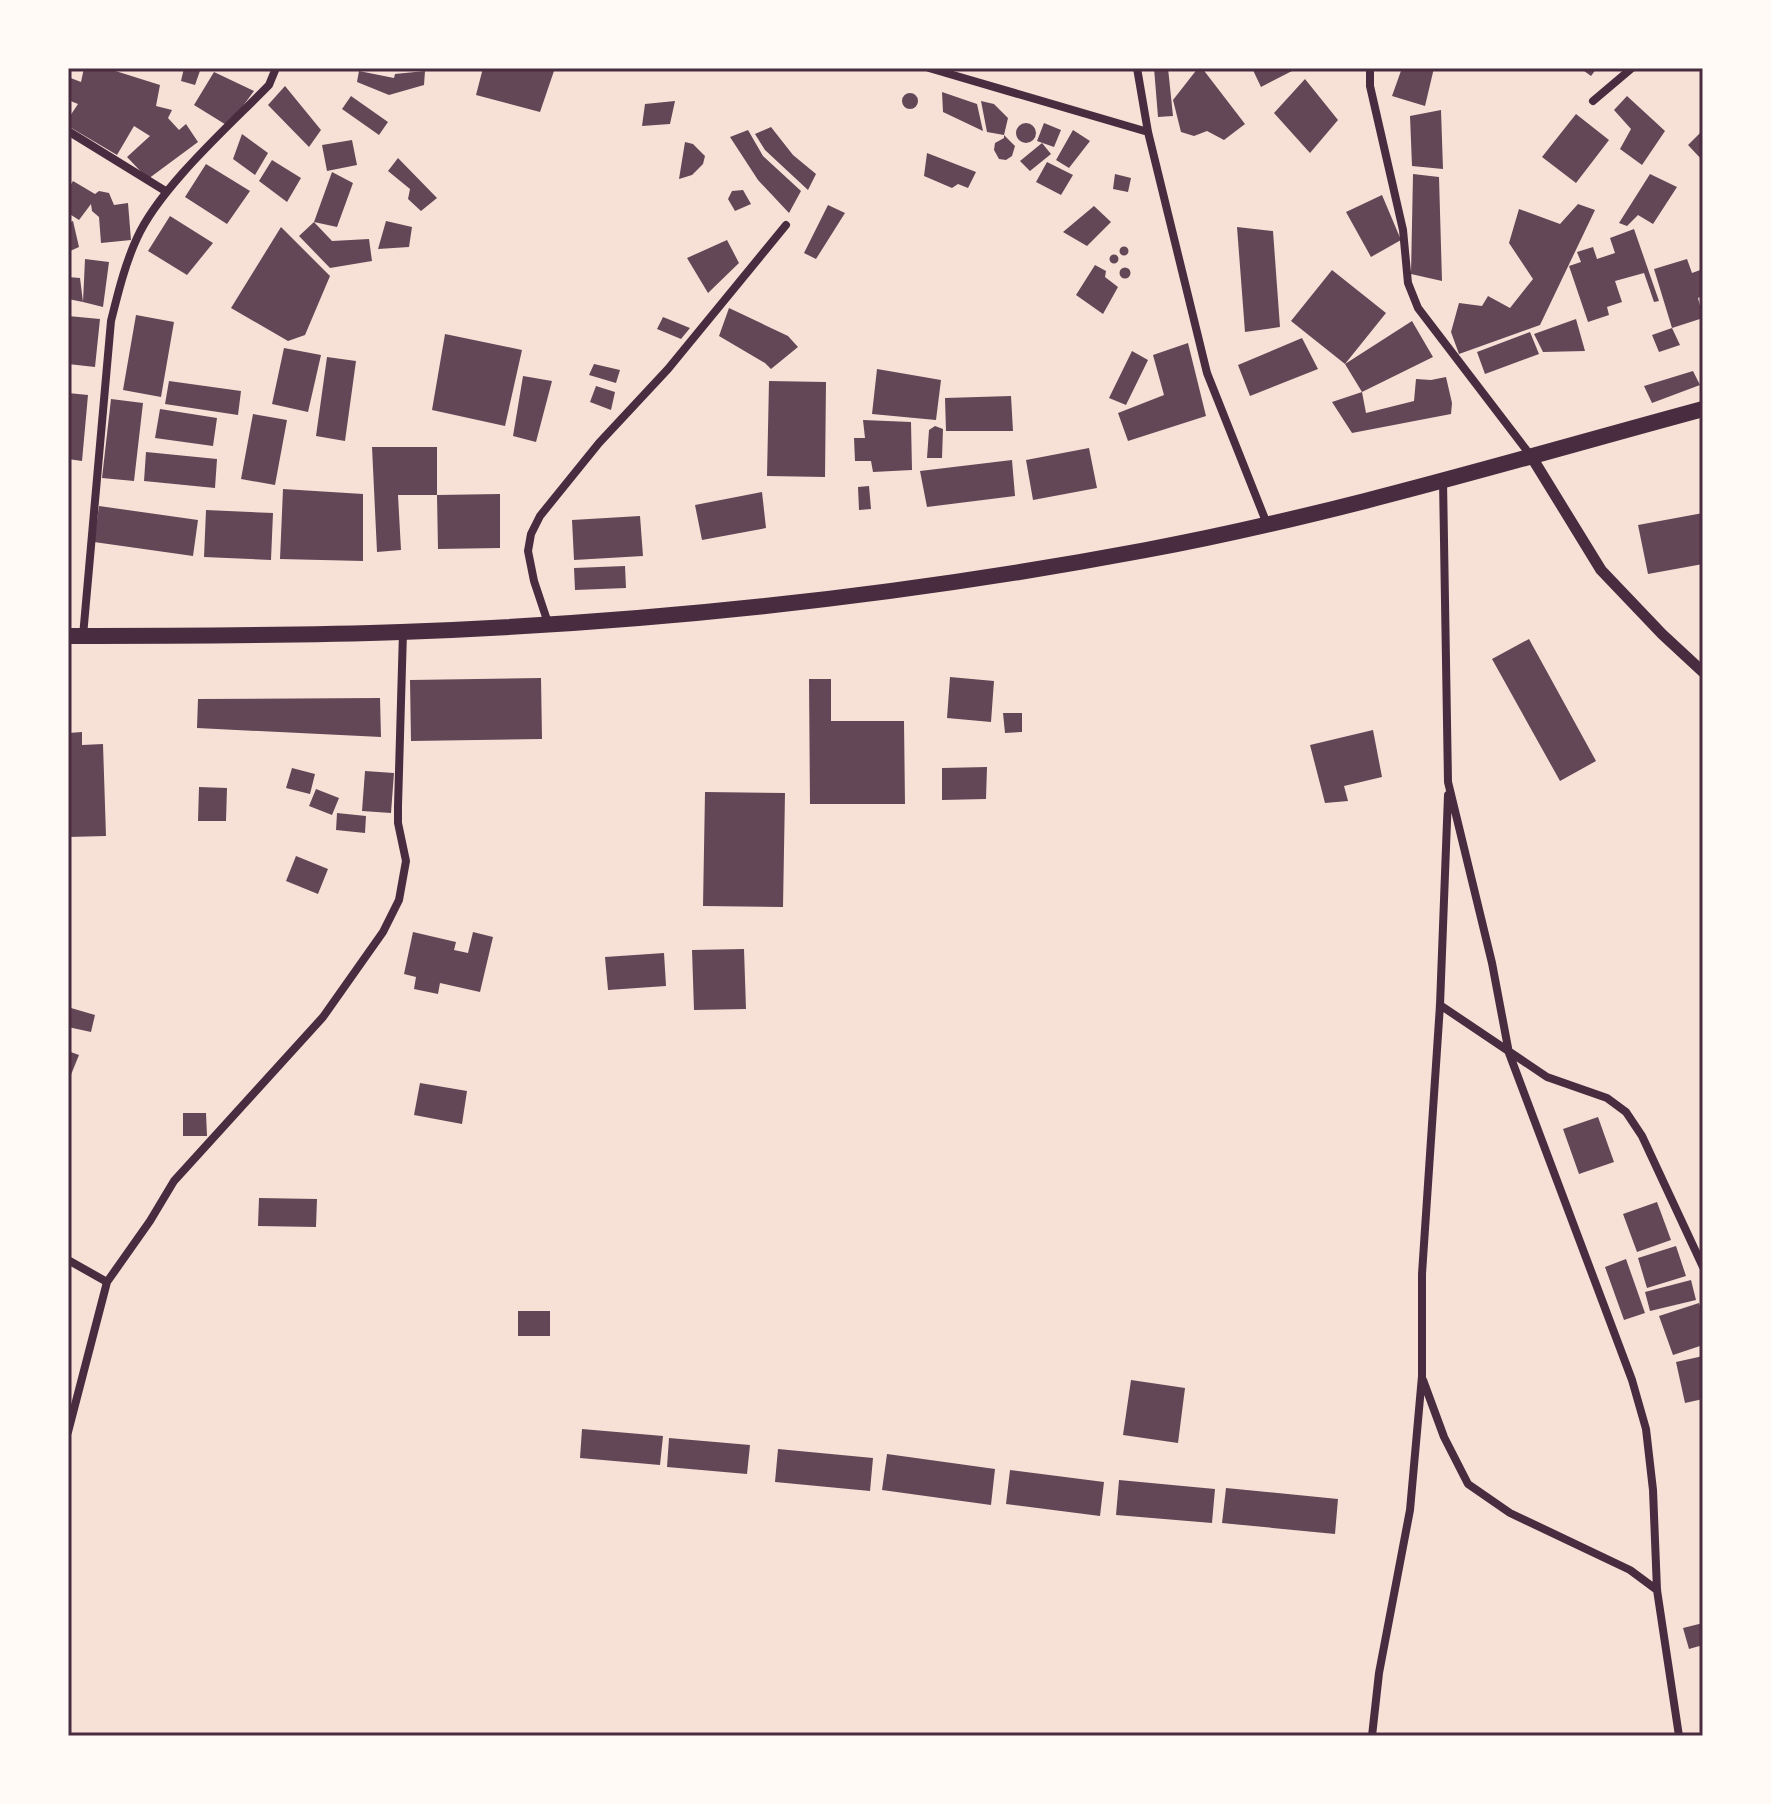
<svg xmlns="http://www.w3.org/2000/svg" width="1771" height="1804" viewBox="0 0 1771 1804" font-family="Jost,sans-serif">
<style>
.building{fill:#644757}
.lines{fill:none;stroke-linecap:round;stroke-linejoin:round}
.minor{stroke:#4a2c40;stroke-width:8}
.tertiary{stroke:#4a2c40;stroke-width:11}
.trunk{stroke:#4a2c40;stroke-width:16}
.neatline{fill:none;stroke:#4a2c40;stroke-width:3}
</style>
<rect width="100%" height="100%" fill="#f7e1d7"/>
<path class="building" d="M84,68H106L160,85L156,106L172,110L168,118L179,130L186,124L198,142L148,179L127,157L150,136L134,126L117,155L68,126V119L78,104L68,100V77L81,82Z
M184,68H201L195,85L181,81Z
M483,68H555L540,112L476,95Z
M1154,68H1168L1173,116L1158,117Z
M1198,68H1202L1245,124L1224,140L1207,131L1194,136L1181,132L1173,100Z
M1252,68H1291L1292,71L1261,87Z
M1402,68H1434L1425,106L1392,96Z
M1580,68H1597L1591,76Z
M359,71L394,78L395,74L425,71L424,85L389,95L357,82Z
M214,72L254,91L228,126L194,105Z
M1305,79L1338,120L1310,153L1274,113Z
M285,86L321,130L309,147L268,105Z
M942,92L977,104L983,131L943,112Z
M902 101a8 8 0 1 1 16 0a8 8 0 1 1-16 0Z
M351,96L388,122L379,135L342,109Z
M1627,96L1665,131L1642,165L1620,149L1631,129L1614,110Z
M675,101L670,124L642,126L645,104Z
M981,101L994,104L1008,118L1004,135L987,132Z
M1441,110L1443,169L1412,166L1410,116Z
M1576,114L1609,140L1576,183L1542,157Z
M1016 133a10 10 0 1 1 20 0a10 10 0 1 1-20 0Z
M1044,123L1061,130L1054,147L1037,141Z
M771,127L793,155L816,174L808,190L765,150L755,134Z
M748,130L763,156L801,191L789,213L758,180L730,137Z
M1073,130L1090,141L1069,168L1056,160Z
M1703,130V161L1688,145Z
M242,134L268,153L255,175L233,159Z
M1004,135L1015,146L1012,156L1006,160L999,159L994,150L995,143L1004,138Z
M352,140L357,165L327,171L322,145Z
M685,142L693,144L705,156L703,164L692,175L679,179Z
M1042,143L1051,154L1030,171L1020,161Z
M927,153L976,172L968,188L958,184L952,188L924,176Z
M398,158L437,198L421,211L408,199L410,189L388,171Z
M272,160L301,178L287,202L259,181Z
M1047,162L1073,175L1061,195L1036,182Z
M206,164L250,191L227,224L185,197Z
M332,172L353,183L337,227L314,222L332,241L369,239L372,261L330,268L299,236L314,222Z
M1115,174L1131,178L1128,192L1113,189Z
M1413,174L1439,177L1442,281L1411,274Z
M1650,174L1677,187L1653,224L1638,215L1627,226L1619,223Z
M73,181L95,194L99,191L109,193L114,205L128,203L131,240L101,243L99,217L92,211L91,204L79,220L68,213V189Z
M743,190L751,204L735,211L728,199L732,191Z
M1382,195L1401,240L1371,257L1346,212Z
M1578,204L1595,210L1540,325L1459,354L1451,332L1459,303L1482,306L1488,296L1510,308L1533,279L1509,243L1519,209L1560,224Z
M828,205L845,213L816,259L804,253Z
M1094,206L1111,222L1087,246L1063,232Z
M170,216L213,243L187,275L148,251Z
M73,221L79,247L68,252V223Z
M386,221L412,227L409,247L378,249Z
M281,227L330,276L305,335L288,341L231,308Z
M1237,227L1273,231L1280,327L1245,332Z
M1634,229L1659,301L1654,302L1644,273L1615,281L1622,302L1607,307L1609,315L1588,322L1569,266L1581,262L1577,252L1593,247L1597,259L1615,253L1610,238Z
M727,240L739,263L708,293L687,258Z
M1119.5 251a4.5 4.5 0 1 1 9 0a4.5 4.5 0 1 1-9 0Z
M1109.5 259a4.5 4.5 0 1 1 9 0a4.5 4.5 0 1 1-9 0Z
M85,259L109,262L103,307L83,302Z
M1687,259L1692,273L1703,269V296L1698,298L1703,318L1672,328L1680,345L1659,352L1652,335L1672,328L1654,269Z
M1095,265L1106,271L1105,277L1118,287L1103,314L1076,295Z
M1119.5 273a5.5 5.5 0 1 1 11 0a5.5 5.5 0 1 1-11 0Z
M1332,270L1386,313L1345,364L1291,321Z
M68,277L80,278L83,302L68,299Z
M729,308L788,336L798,347L771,369L765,363L719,336Z
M136,315L174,322L161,397L123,390Z
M68,316L100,319L95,367L68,364Z
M663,317L690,328L681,339L657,329Z
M1576,319L1585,351L1543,352L1534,334Z
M1412,321L1433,357L1362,392L1345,364Z
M1530,332L1539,354L1485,374L1477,352Z
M445,334L522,350L505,426L432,410Z
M1302,338L1318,369L1250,396L1238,365Z
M1188,343L1206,416L1128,441L1118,413L1164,395L1153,355Z
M284,348L321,355L308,412L272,404Z
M1132,351L1148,360L1126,405L1109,398Z
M327,357L356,361L345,441L316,436Z
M594,364L620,370L616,383L589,375Z
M877,369L941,380L936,420L872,414Z
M1693,371L1700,385L1652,403L1644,386Z
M523,376L552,381L536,442L513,436Z
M1446,377L1452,403L1451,414L1352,433L1332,402L1362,392L1366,413L1414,401L1416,379L1431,380Z
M169,381L241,391L238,415L165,404Z
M769,381L826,382L825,477L767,476Z
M596,386L615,392L611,410L590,402Z
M68,393L88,395L82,461L68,459Z
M1011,396L1013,431H946L945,398Z
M111,399L143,403L134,481L102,478Z
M160,409L217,418L213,446L155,438Z
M253,414L287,420L275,485L241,479Z
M863,420L911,422L912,470L873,472L871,461H855L854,438H865Z
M935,426L943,429L942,458H927L929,430Z
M372,447H437V495L500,494V548L438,549L437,495H398L401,550L377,552Z
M1089,448L1097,488L1033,500L1026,460Z
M146,452L217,459L215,488L144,481Z
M1012,460L1015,496L927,507L920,471Z
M869,486L871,509L859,510L858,487Z
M283,489L363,494V561L280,559Z
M762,492L766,528L702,540L695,505Z
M99,506L198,520L193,556L94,542Z
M206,510L273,513L271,560L204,557Z
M1703,513V564L1648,574L1638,525Z
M640,516L643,556L574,560L572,520Z
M625,566L626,588L575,590L574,568Z
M1529,639L1596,761L1560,781L1492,659Z
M950,677L994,681L991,722L947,718Z
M541,678L542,739L411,741L410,680Z
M809,679H831V721H904L905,804H810Z
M380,698L381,737L197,728L198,699Z
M1003,713H1022V732L1005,733Z
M1373,730L1382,777L1344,786L1348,801L1325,803L1310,745Z
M82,732V745L103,744L106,836L68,837V733Z
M987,767L986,799L942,800V768Z
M292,768L315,774L310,794L286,788Z
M365,771L394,773L391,813L362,811Z
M199,787L227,788L226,821H198Z
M316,789L339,798L332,815L309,806Z
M705,792L785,793L783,907L703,906Z
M337,813L366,816L365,833L336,830Z
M296,856L328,869L318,894L286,881Z
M413,932L456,942L454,950L468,953L473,932L493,937L480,992L440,983L438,994L414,989L416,977L404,974Z
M744,949L746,1009L694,1010L692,950Z
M664,953L666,986L608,990L605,957Z
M71,1008L95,1015L91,1032L68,1027Z
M68,1051L79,1055L68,1082Z
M420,1083L467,1091L462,1124L414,1115Z
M183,1113H206L207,1136H183Z
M1598,1117L1614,1162L1579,1174L1563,1129Z
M259,1198L317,1199L316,1227L258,1226Z
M1657,1202L1671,1240L1637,1252L1623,1214Z
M1676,1246L1686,1276L1647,1288L1638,1258Z
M1626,1259L1645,1313L1624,1320L1605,1267Z
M1691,1280L1696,1300L1650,1311L1645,1292Z
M1699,1303L1703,1316V1345L1673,1355L1659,1316Z
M518,1311H550V1336H518Z
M1703,1356V1399L1685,1403L1676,1362Z
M1131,1380L1185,1388L1178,1443L1123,1435Z
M582,1429L663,1436L660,1465L580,1458Z
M669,1438L750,1445L747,1474L667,1467Z
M778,1449L873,1458L870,1491L775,1482Z
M887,1454L995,1469L991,1505L882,1490Z
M1010,1470L1104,1482L1100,1516L1006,1504Z
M1119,1480L1215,1489L1212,1523L1116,1515Z
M1226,1488L1338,1499L1335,1534L1222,1523Z
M1703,1623V1645L1689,1649L1683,1628Z"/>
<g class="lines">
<path class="minor" d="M929,68L1148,132
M1137,68L1148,132L1207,373L1267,524
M1370,68V86L1403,230L1408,283L1418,308L1531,456
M1593,101L1632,68
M68,131L167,192
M1443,480L1448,782L1492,963L1509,1053L1632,1380L1646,1429L1653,1490L1657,1590L1679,1736
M548,623L534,581L528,551L531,534L540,516L599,443L668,369L786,225
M83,636L111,321C118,293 125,264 137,238C160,187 229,126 269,85L276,68
M1440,1005L1547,1077L1607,1098L1626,1112L1642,1136L1703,1267
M68,1260L107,1282
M1423,1380L1444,1437L1468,1484L1510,1513L1630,1570L1657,1590
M68,1432L107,1282L150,1221L174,1181L323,1017L383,932L399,900L406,861L398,823V806L403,632
M1372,1736L1379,1673L1410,1510L1422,1376V1274L1440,1005L1448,795"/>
<path class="tertiary" d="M1531,456L1601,570L1662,634L1703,672"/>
<path class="trunk" d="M68,636C179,636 290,636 401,632C650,623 901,596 1146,550C1334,515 1518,459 1703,409"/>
</g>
<rect width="1771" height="1804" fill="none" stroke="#fffaf5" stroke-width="140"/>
<rect x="70" y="70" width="1631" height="1664" class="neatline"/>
</svg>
